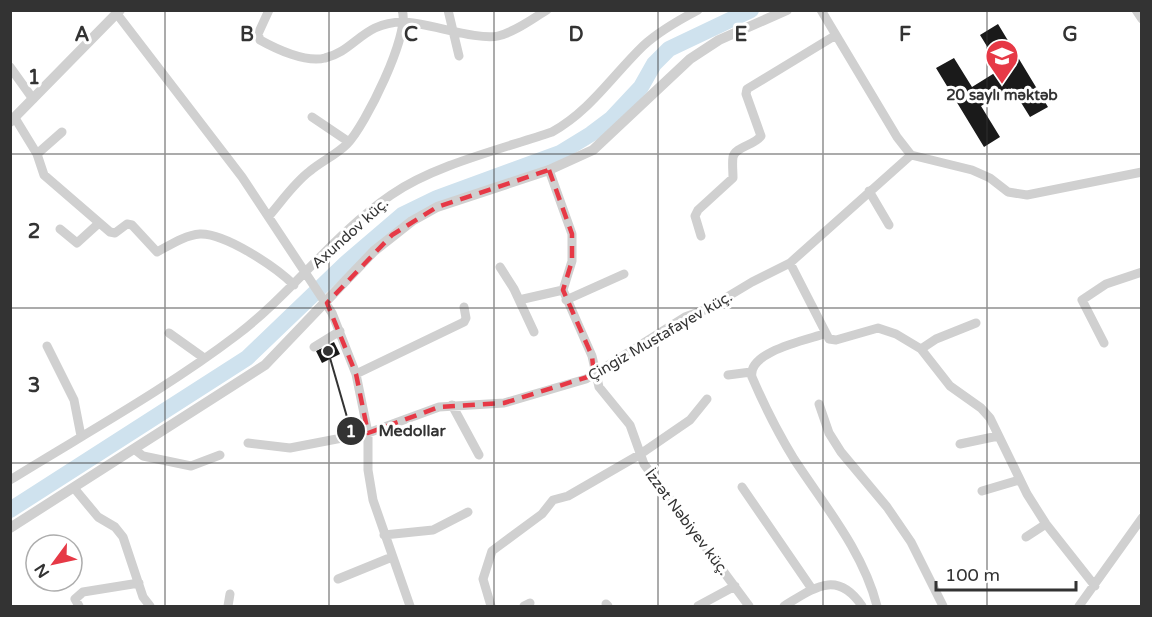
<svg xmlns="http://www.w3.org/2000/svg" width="1152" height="617" viewBox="0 0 1152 617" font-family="'Varela Round',sans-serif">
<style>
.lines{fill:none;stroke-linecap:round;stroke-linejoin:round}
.river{stroke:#cfe2ee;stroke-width:16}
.building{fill:#1a1a1a}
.minor{stroke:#d0d0d0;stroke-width:9}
.tertiary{stroke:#d0d0d0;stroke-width:10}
.marked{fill:none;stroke:#e63946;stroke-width:4.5;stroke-dasharray:12 8;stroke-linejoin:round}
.grid{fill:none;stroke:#333;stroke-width:1.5;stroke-opacity:0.55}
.labels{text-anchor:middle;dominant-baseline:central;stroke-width:6;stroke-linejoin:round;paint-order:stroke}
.poi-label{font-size:15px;font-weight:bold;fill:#333;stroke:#fff}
.street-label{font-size:15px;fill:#333;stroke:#fff}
.grid-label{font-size:20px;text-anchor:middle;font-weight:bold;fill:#333;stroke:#fff;stroke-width:6;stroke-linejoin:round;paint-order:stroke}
.leader{fill:none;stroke:#333;stroke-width:2}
.callout-dot{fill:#333;stroke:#fff;stroke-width:2}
.mark-label{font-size:18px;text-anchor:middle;font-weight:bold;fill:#fff}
.callout-label{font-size:16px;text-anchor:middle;font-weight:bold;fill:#333;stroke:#fff;stroke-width:6;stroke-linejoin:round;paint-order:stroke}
</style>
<rect width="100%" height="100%" fill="#fff"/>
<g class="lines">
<path class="river" d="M10,510L247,358L346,263L402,215L437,198L560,153L591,134L611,119L641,87L654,64L669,49L751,10"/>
</g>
<path class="building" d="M998,24L1048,107L1030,117L1012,88L981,106L1000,137L984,147L936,68L954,58L972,87L1001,69L980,35Z
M334,342L340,354L322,363L316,351Z"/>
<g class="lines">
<path class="minor" d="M269,10L258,34L260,40C276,49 306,63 325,58C355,51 363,22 403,22C426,22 478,41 498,36C515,32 532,19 547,10
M448,10L459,56
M821,10L897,137L911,155
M1136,10L1142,19
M117,14L242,177L332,313L356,374L368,433V470L373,500L410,606
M10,67L33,99
M312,117L349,142
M15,118L37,154L44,175L110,232L115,233L127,224L132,225L157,252C170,245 185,235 200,234C225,233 276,267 294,285
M37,154L62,132
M549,170L572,234V261L563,290L592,356L599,387L630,425L644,464L749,606
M869,191L889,225
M269,216C282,201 294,183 310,171C322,161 336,155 347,144C365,126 411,33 402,10
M60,229L77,243L99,223
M701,236L695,216L698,210L733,178C733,171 732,163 733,157C735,147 755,145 761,136L746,94L747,89L836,35
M790,263L829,339L836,340L878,328L896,334L921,349L950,386L981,408L990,418L1027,494L1046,524L1095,586
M500,267L514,289L534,332
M519,300L563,290
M566,300L624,274
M169,333L204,358
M824,334C806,340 747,352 752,377C764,405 778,433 794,459C824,505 863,551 877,606
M1104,343L1082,300L1106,284L1142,272
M47,346L74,400L81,436
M314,347L340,331
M921,349L936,339L976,323
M356,374L464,322L466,318L464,307
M728,375L751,372
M819,404L829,433L841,452L887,507L911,542L943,606
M452,405L479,455
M248,443L290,448L368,433L439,407L504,403L586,379L685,317L707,309L752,282L790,263L911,155L972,170L990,178L1008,192L1027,195L1142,172
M960,444L998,436
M134,449L143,456L191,466L220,455
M10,480C86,433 166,389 237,335C292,293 334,234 391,195C434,165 502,149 552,132C590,111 612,76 643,46C659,31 679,20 698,10
M742,487L812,589
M74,488L98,517L115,527L123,537L143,597L150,606
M982,491L1019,480
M384,535L433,530L468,512
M1026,537L1046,524
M338,579L392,557
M606,604L608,606
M79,606L75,599L83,592L139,583
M228,606L230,594
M491,606L483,579L492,551L542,514L553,500L568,496L639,455L690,420L707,399
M524,606L530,603
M698,606L735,586
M784,606C814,588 837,569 862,606
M1079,606L1142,518"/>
<path class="tertiary" d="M10,122L120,10
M10,528L265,365L374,251L412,221L437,207L549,170L593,150L690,59L719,40L787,10"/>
</g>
<path class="marked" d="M549,170L572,234V261L563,290L592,356L594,375L504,403L439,407L368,433L356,374L327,303L392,235L437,207Z"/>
<path class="grid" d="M165,10V606M329,10V606M494,10V606M658,10V606M823,10V606M987,10V606M10,154H1142M10,308H1142M10,463H1142"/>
<defs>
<g id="school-pin" transform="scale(1.725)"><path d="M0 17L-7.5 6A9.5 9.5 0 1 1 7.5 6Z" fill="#e63946" stroke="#fff"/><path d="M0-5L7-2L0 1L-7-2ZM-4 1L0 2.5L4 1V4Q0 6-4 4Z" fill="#fff"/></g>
</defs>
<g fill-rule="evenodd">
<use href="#school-pin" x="1002" y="56"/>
</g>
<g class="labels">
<g class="poi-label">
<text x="1002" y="95">20 saylı məktəb</text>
</g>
<g class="street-label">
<text transform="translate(350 233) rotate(-42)">Axundov küç.</text>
<text transform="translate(660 336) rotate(-30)">Çingiz Mustafayev küç.</text>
<text transform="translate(687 522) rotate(53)">İzzət Nəbiyev küç.</text>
</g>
</g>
<g class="grid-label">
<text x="82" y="41">A</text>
<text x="247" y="41">B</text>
<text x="411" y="41">C</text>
<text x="576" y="41">D</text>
<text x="741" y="41">E</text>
<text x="905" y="41">F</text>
<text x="1070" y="41">G</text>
<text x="34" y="84">1</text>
<text x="34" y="238">2</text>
<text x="34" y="392">3</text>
</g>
<path class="leader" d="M328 351L351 431"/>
<g class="callout-dot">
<circle cx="328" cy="351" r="6"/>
<circle cx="351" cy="431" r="15"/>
</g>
<g class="mark-label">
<text x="351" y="437">1</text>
</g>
<g class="callout-label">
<text x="412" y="436">Medollar</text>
</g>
<rect width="1152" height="617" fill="none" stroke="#333333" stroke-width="24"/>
<g transform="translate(54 563) rotate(237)"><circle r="28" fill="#ffffff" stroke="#adadad" stroke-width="1.5"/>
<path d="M0-4.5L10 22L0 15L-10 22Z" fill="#e63946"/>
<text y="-9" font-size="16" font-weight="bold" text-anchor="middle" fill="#333333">N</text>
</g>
<path d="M936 581v9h140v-9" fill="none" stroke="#333333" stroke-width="3"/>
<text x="945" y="581" font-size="18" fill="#333333" stroke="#ffffff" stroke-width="4.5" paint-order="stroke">100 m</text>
</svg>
